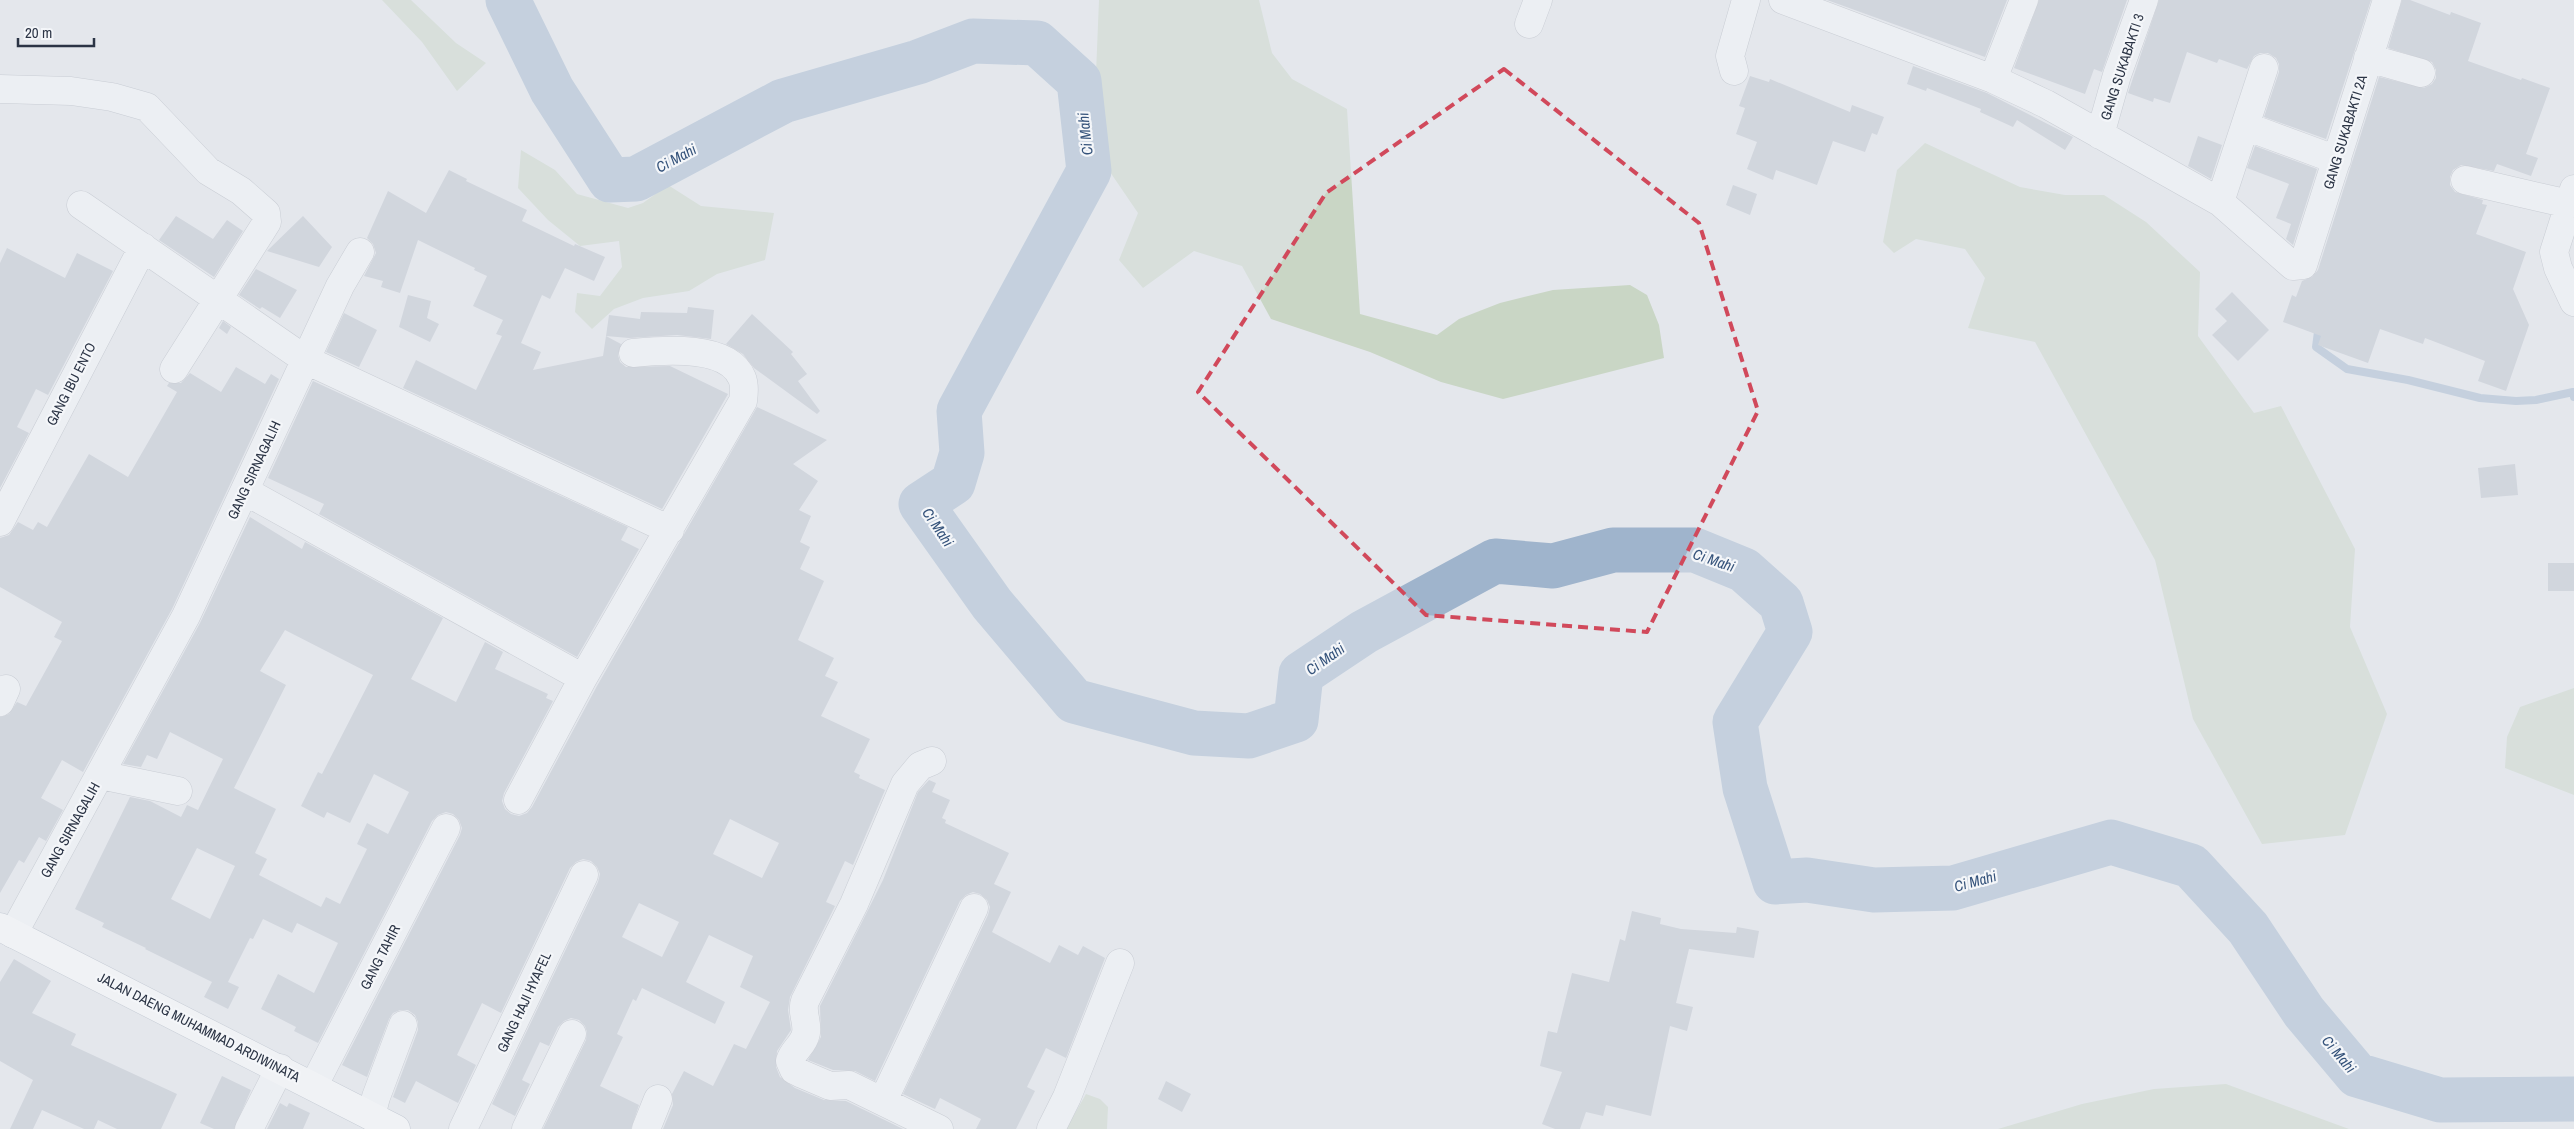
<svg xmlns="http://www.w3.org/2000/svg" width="2574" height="1129" viewBox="0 0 2574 1129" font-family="'Archivo Narrow',sans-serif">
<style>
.green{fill:#c9d6c5}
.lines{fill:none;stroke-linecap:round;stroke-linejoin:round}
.stream{stroke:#9fb4cc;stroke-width:8}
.river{stroke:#9fb4cc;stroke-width:45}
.building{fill:#bbc0ca;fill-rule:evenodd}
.minor-casing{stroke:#a9aeb7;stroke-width:29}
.major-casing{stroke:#a3abb8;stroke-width:29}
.minor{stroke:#f7f8fa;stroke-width:28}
.major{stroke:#fff;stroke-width:28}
.marked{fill:none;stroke:#d1495b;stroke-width:4;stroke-dasharray:10 6;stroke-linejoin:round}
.labels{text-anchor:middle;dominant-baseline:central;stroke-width:4.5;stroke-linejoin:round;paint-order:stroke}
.street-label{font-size:14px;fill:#2b3445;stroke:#f4f6f9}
.water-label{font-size:15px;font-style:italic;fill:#34527a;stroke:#f4f6f9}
</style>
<rect width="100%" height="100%" fill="#e4e7ec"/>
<path class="green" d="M382,0H411L456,43L486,63L457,91L422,42Z
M1099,0H1259L1272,53L1292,79L1347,109L1360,314L1437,335L1459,319L1500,303L1553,290L1630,285L1647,295L1659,325L1664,358L1503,399L1441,382L1370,352L1271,319L1242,266L1194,251L1143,288L1119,260L1138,213L1093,147Z
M1925,143L2020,187L2065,195H2104L2146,222L2200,272L2198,336L2254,413L2281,406L2355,549L2350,627L2387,714L2345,835L2262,844L2193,719L2155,560L2035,342L1968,328L1985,278L1965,249L1916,239L1894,253L1883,242L1897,170Z
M521,150L555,170L577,194L628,208L643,203L668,185L701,206L774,213L765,260L717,274L689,291L643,298L614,309L592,329L575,312L577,293L600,296L622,267L619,241L580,246L548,220L518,188Z
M2574,688V795L2505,768L2507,737L2520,707Z
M2226,1084L2349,1129H1998L2082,1104L2154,1089Z
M1086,1094L1100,1099L1108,1107L1107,1129H1066Z"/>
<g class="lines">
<path class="stream" d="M2319,324L2316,347L2347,369L2408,380L2480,398L2516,401L2536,400L2573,392L2574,397"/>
<path class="river" d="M508,0L552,90L610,180L636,179L783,101L918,62L973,41L1037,43L1079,81L1089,171L959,411L962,453L953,483L921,504L992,604L1074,701L1194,733L1249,736L1296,720L1301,674L1364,632L1495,561L1553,566L1613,550H1695L1744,570L1781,603L1790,632L1735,722L1745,788L1775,882L1807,880L1874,890L1953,888L2111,842L2191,866L2248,928L2304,1012L2357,1075L2440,1100L2574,1099"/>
</g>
<path class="building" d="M1827,0H2007L1985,57Z
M2039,0H2127L2102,72L2094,69L2085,94L2014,68Z
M2159,0H2371L2326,139L2264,117L2279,72V64L2276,58L2268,53H2260L2254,56L2247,69L2219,59L2217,63L2187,52L2170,103L2154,98L2153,102L2128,93Z
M2402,0H2410L2450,15L2451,12L2481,23L2468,61L2521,80L2522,78L2550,88L2526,154L2538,158L2531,176L2497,164L2494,171L2461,165L2453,170L2450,177V185L2455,192L2483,200L2482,204L2487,205L2476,234L2526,252L2513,289L2529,325L2506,391L2478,381L2485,361L2425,338L2423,344L2380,329L2368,363L2318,345L2321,336L2283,322L2292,295L2296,297L2302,281L2312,277L2318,270L2379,77L2424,88L2432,84L2436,78V70L2432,62L2388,48Z
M1913,66L1987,93L2073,137L2065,150L2017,120L2013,127L1980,112L1981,109L1927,88L1926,91L1907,84Z
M1750,76L1769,82L1770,79L1850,112L1852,105L1884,117L1877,135L1872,133L1865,152L1833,141L1817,185L1776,170L1773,180L1747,169L1757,142L1736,134L1745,108L1739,106Z
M2198,136L2222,145L2211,179L2188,166Z
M2255,146L2317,169L2293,245L2286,239L2291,224L2276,218L2289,184L2247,168Z
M449,170L467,179L466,181L527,210L522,221L574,246L575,244L605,257L594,281L565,268L550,299L542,295L521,343L541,352L533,370L603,356L606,336L621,344L618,355L620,362L626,367L670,366L728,394L662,509L403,388L416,360L476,390L502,336L496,334L503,320L473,306L487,276L474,270L475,268L418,240L400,293L381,287L383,281L364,276L376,253L373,244L367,238L388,191L426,213Z
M1733,185L1757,194L1750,215L1726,205Z
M176,216L213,239L227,220L243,231L214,277L159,240Z
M303,216L332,247L319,267L267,251Z
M7,248L65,278L77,253L113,271L48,395L36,389L17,427L29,433L0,488V263Z
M256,269L297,290L280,318L262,307L260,309L239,295Z
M2232,292L2269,330L2238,361L2212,335L2227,321L2215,309Z
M408,295L431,301L427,318L439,324L430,342L399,327Z
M688,307L714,310L711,339L677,335L629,338L606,336L609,315L640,319L641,312L687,313Z
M344,313L377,330L359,367L326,352Z
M752,314L793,352L791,354L807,374L798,381L820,411L817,414L754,368L743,354L726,344Z
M223,321L231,327L227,334L219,328Z
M236,367L265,384L271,374L279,379L172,609L83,772L62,760L41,798L63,810L46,841L39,837L24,863L19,860L0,893V717L9,714L17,702L26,706L62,641L54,637L62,622L0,587V538L9,535L18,522L33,530L38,522L47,527L89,454L128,477L177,392L167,386L169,383H181L190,373L221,392Z
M313,381L628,527L621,540L639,549L577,657L319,514L324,504L268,478Z
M757,407L827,440L793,464L818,481L799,510L811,516L800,542L810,547L800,569L824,581L798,640L834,658L825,676L838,682L821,716L870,739L854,772L860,775L859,778L885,790L853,865L845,861L826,902L835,906L790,997L788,1010L791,1030L777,1051L776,1067L780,1077L795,1088L824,1100L846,1101L903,1129H663L673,1105L672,1094L684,1071L713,1086L734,1044L746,1049L770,1002L740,987L753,956L709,935L686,982L725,1002L715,1024L642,988L636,1001L633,999L617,1034L623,1037L600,1086L639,1105L631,1129H543L586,1040L587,1032L585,1026L579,1020L571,1018L564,1021L558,1027L549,1046L540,1042L522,1080L530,1084L515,1116L492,1104L598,882L600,874L597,867L591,861L583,859L576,862L570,868L501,1013L482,1003L457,1055L476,1065L458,1103L416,1081L405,1103L393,1097L418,1030V1022L415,1015L408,1010H400L393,1013L389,1019L367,1077L342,1065L460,835L462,828L459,820L453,814L446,812L438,815L432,821L318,1043L294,1031L296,1027L261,1009L278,974L314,993L338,943L297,923L292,933L263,919L253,939L250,938L228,982L239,987L228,1009L204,997L212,982L145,949L146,948L102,927L104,923L75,909L130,797L150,801L181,817L187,805L198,810L223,759L170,732L157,759L147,755L141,767L123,764L200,623L250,517L302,549L305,542L443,618L411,679L456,702L485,642L503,652L495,669L548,694L546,698L553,701L504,793L502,801L505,809L511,814L519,816L527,813L532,807L597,686ZM285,630L373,675L322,774L318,772L301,806L324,818L327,812L350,823L374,774L409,792L388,834L367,823L357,844L367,849L340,904L326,897L321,907L259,875L267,859L255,853L276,809L234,788L286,685L260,671ZM730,819L779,843L762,878L713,854ZM197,848L235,866L210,919L171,899ZM639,903L679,922L662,957L622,937Z
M2515,464L2518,495L2481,498L2478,468Z
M2548,563H2574V591H2548Z
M929,780L936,783L932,792L950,800L942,818L946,820L945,823L1009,853L994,884L1011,892L992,932L1050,963L1059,945L1078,955L1083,946L1105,958L1066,1058L1046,1048L1027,1087L1035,1091L1016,1129H976L981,1119L940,1098L935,1109L903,1094L988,915L990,907L987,900L980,894L973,892L966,895L960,901L875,1081L855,1071L833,1070L808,1060L821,1037L820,1006L883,880L918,792Z
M1632,911L1661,918L1660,924L1681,929L1736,933L1737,927L1759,931L1754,958L1689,949L1676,1003L1693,1007L1687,1031L1670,1026L1651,1116L1606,1105L1603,1116L1586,1112L1580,1129H1555L1542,1124L1562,1072L1540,1066L1548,1031L1557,1033L1572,973L1609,982L1620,939L1625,941Z
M14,959L51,981L32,1013L76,1034L71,1045L177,1094L161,1129H117L98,1120L94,1129H84L42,1110L33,1129H10L33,1080L0,1061V982Z
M222,1076L251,1090L234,1129H214L200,1123Z
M1166,1081L1191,1094L1182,1112L1158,1099Z
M280,1103L287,1107L289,1103L310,1113L303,1129H267Z"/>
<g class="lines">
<g class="minor-casing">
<path id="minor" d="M1783,0L1993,79L2046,104L2220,202L2293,266L2303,265L2387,0
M1529,24L1538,0
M2368,58L2421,73
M1734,71L1730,56L1746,0
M1993,79L2024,0
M0,89L71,91L112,97L147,107L208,171L241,191L266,213L267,222L174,369
M2245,126L2337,160
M2100,135L2117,75L2144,0
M2465,180L2569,204
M2574,189L2554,252L2558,268L2574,302
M2220,202L2264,68
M81,205L306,360L670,530
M245,491L583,678
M0,522L143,247
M0,702L6,689
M932,761L920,766L905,784L854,904L805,1001C801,1012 808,1022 806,1033C804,1045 793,1050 790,1061L794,1070L802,1074L830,1086L849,1085L939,1129
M100,775L178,791
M518,800L583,678L743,401C744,394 745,385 742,378C728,344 662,350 633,353
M13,934L186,616L340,286L360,252
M314,1085L446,828
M883,1101L974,908
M371,1116L376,1097L403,1025
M249,1129L280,1068
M463,1129L584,875
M526,1129L572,1034
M646,1129L658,1099
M1051,1129L1067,1097L1120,963"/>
</g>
<g class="major-casing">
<path id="major" d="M0,927L396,1129"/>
</g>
<use href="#minor" class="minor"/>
<use href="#major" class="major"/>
</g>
<path d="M0 0H2574V1129H0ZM1504,69L1699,223L1758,411L1647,632L1426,615L1198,392L1326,193Z" fill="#e4e7ec" fill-opacity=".55" fill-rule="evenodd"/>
<path class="marked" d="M1504,69L1699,223L1758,411L1647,632L1426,615L1198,392L1326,193Z"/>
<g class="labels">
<g class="street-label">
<text transform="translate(2122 67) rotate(-72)">GANG SUKABAKTI 3</text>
<text transform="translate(2345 132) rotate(-73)">GANG SUKABAKTI 2A</text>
<text transform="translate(71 384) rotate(-63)">GANG IBU ENTO</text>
<text transform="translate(254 470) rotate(-65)">GANG SIRNAGALIH</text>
<text transform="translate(70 830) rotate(-61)">GANG SIRNAGALIH</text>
<text transform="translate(380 957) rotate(-63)">GANG TAHIR</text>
<text transform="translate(524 1002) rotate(-65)">GANG HAJI HYAFEL</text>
<text transform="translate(199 1027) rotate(27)">JALAN DAENG MUHAMMAD ARDIWINATA</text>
</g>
<g class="water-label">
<text transform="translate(1085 134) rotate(-96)">Ci Mahi</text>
<text transform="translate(676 158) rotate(-28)">Ci Mahi</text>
<text transform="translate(938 527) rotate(56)">Ci Mahi</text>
<text transform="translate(1714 560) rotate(19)">Ci Mahi</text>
<text transform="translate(1325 659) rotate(-35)">Ci Mahi</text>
<text transform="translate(1975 881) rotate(-15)">Ci Mahi</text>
<text transform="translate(2339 1054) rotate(50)">Ci Mahi</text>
</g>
</g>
<path d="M18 38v8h76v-8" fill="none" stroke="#2b3445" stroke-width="2.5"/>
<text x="25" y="38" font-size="15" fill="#2b3445" stroke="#f4f6f9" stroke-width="4" paint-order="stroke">20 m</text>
</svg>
